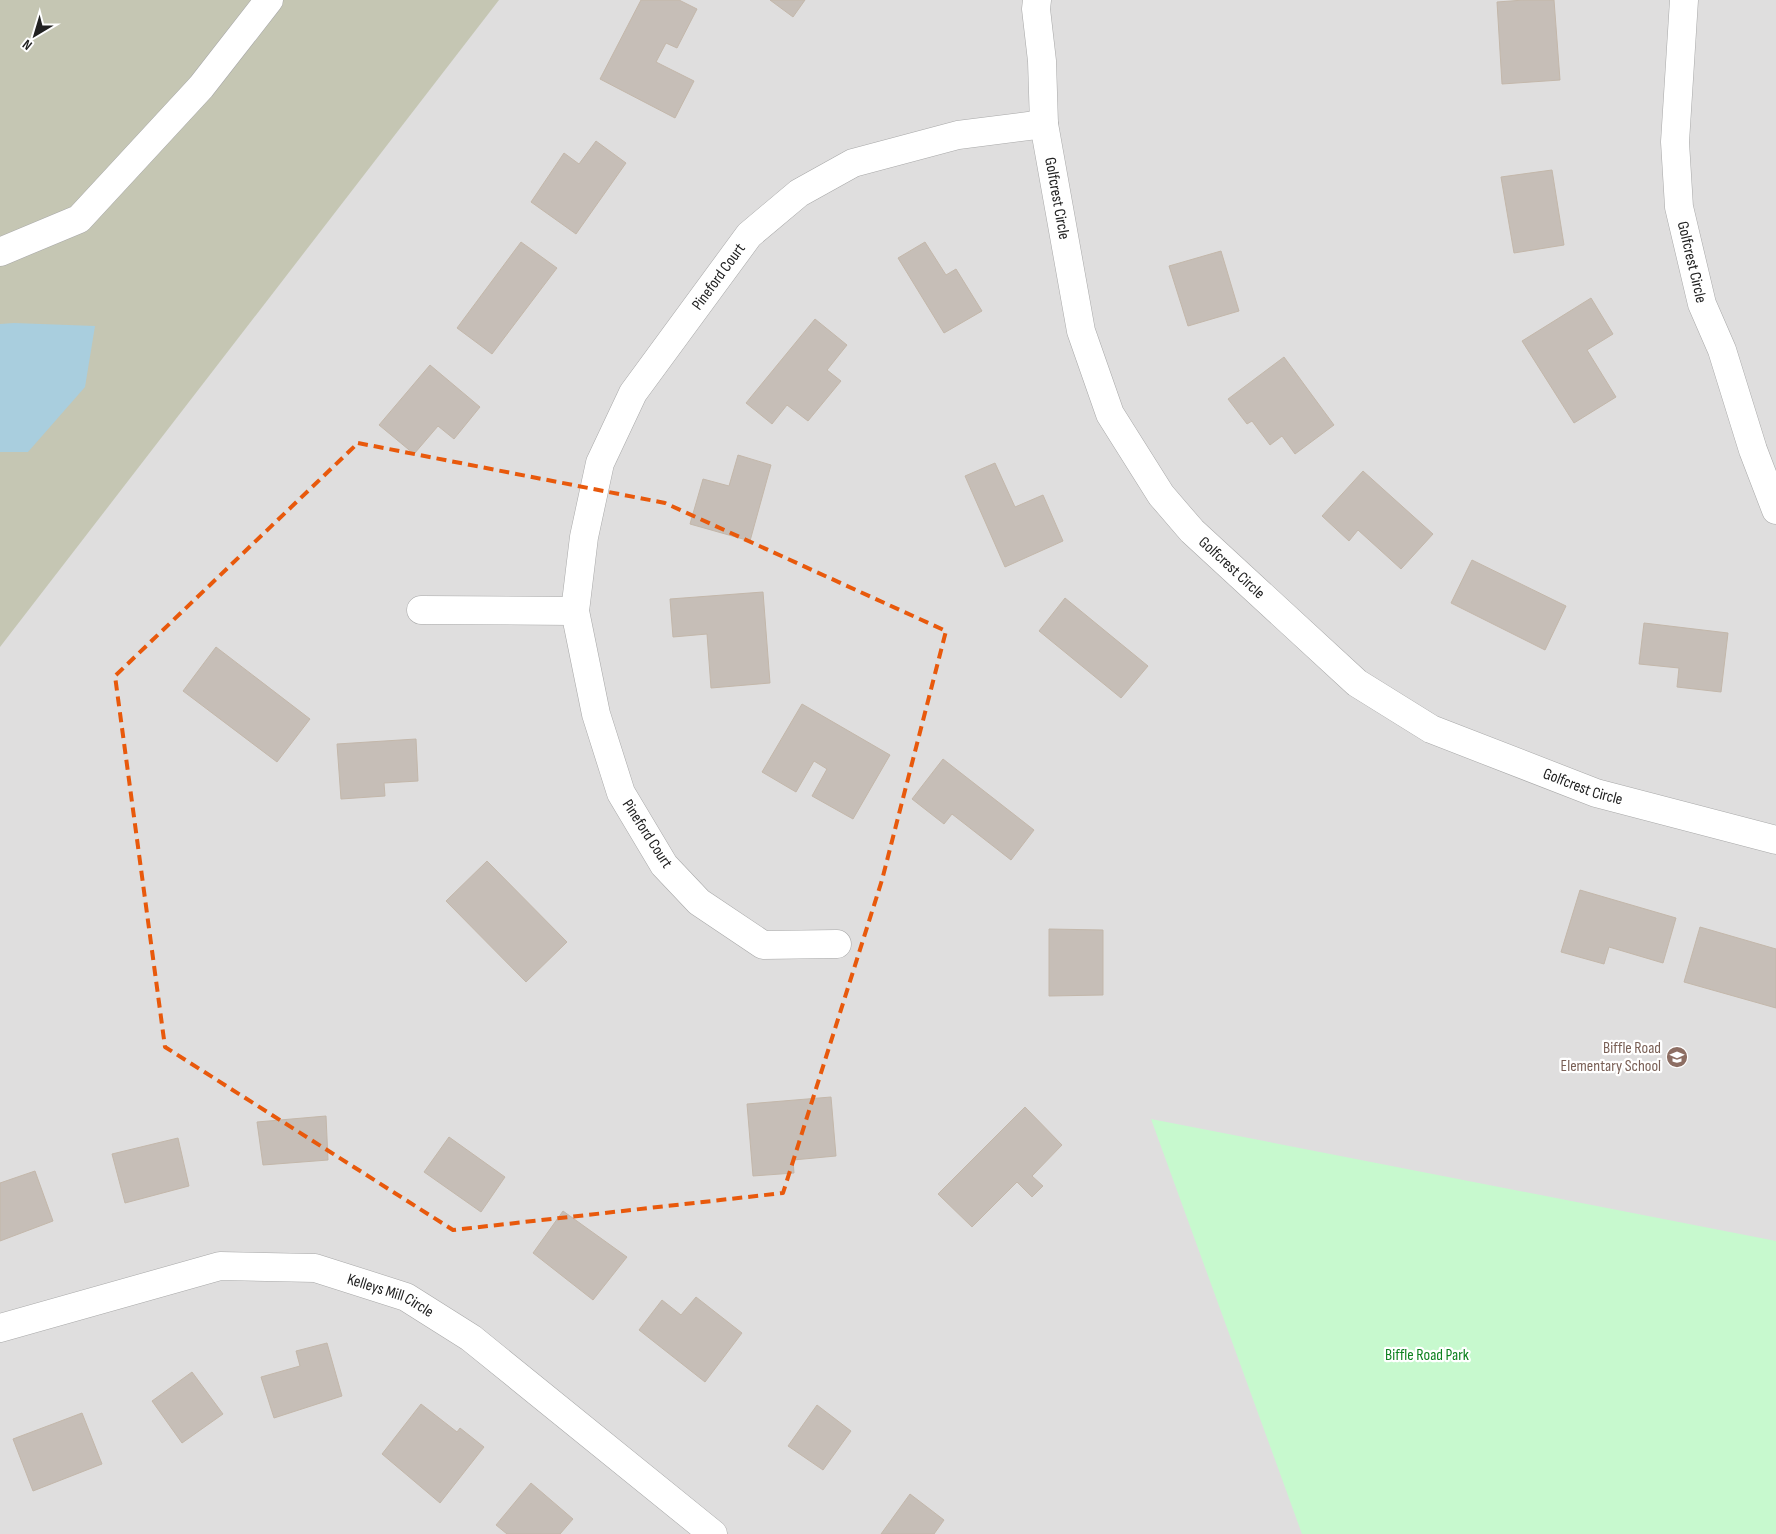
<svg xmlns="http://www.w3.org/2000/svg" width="1776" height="1534" viewBox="0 0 1776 1534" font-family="'Sofia Sans Condensed',sans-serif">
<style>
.residential{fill:#dfdede}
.construction{fill:#c5c6b3}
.park{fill:#c7f9ce}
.water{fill:#a9cede}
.building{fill:#c6beb7;stroke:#c3b7aa}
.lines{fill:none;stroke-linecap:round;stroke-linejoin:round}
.street-casing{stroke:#a8a8a8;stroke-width:29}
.street{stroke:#fff;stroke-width:28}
.marked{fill:none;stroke:#e8590c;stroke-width:4;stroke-dasharray:10 6;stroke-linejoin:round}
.labels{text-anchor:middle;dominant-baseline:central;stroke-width:4.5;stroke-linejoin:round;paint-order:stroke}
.street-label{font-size:16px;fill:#212121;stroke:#fff}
.education-label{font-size:16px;fill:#785e54;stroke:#fff;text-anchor:end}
.park-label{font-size:16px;fill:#0d811f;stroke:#fff}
</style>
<rect width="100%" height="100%" fill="#f1efe8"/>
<path class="residential" d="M0,0H1776V1534H0Z"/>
<path class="construction" d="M0,0H499L0,647Z"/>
<path class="park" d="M1151,1119L1776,1241V1534H1302Z"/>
<path class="water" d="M14,323L95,326L85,387L28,452H0V324Z"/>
<path class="building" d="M641,0H679L697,9L677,48L666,43L656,62L694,81L675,118L600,79Z
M770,0H805L793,17Z
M1524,0H1554L1560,80L1502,84L1497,2Z
M596,141L626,163L576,234L531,202L564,153L579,164Z
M1552,170L1564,245L1514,253L1501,177Z
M521,242L557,268L492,354L457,328Z
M925,242L946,275L956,269L982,311L944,333L898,258Z
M1221,251L1239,311L1188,326L1169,266Z
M1591,298L1613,334L1587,350L1616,397L1574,423L1522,341Z
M815,319L847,345L827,370L841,381L808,421L787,405L772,424L746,403Z
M1284,357L1334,425L1295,454L1282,436L1270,445L1252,421L1247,424L1228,399Z
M430,365L480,407L454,439L438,426L414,454L379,425Z
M738,455L771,465L750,541L690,524L703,479L729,486Z
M995,463L1015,507L1043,495L1063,541L1005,567L965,476Z
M1363,471L1433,534L1401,569L1358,530L1349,541L1322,516Z
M1472,560L1566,606L1545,650L1451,603Z
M763,592L770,683L711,688L707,634L673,637L670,599Z
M1065,598L1148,666L1121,698L1039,631Z
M1644,623L1728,633L1721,692L1677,687L1679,668L1639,664Z
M216,647L310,719L277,762L183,691Z
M802,704L890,755L853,819L812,796L827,769L814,761L796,792L762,772Z
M416,739L418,781L384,783L385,796L341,799L337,744Z
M943,759L1034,830L1011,860L952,814L944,824L912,799Z
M487,861L567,942L526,982L446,901Z
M1580,890L1676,918L1663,963L1609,947L1604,964L1561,952Z
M1700,927L1776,949V1008L1684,982Z
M1049,929L1103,930V995L1049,996Z
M831,1097L836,1156L793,1160L794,1173L753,1176L747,1104Z
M1025,1107L1062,1145L1032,1176L1043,1186L1032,1197L1017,1182L972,1227L938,1194Z
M326,1116L328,1160L263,1165L257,1122Z
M449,1137L505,1177L481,1212L424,1172Z
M178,1138L189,1186L125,1203L112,1154Z
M35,1171L53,1221L0,1241V1183Z
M563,1211L627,1257L593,1300L533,1253Z
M696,1297L742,1333L705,1382L639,1330L662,1300L681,1315Z
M327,1343L342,1396L274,1418L261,1377L300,1366L296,1351Z
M192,1372L223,1414L182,1443L152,1401Z
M421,1404L457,1432L460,1428L484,1447L440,1503L382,1454Z
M817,1405L851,1431L823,1470L788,1446Z
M82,1413L102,1464L33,1491L13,1439Z
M531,1483L573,1519L560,1534H507L496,1525Z
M910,1494L944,1520L934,1534H881Z"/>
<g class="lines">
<g class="street-casing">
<g id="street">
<path id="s1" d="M1037,0L1036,9L1042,61L1044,124L1081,331L1110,414L1161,495L1192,531L1357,683L1431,729L1596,793L1776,840"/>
<path id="s2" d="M1684,0L1675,142L1679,207L1702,304L1722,350L1753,450L1776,510"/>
<path d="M0,252L79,219L201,87L269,0"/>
<path d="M421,610L575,611"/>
<path id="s3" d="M837,944L763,945L699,902L664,865L621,793L596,714L575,611L584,537L600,463L633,393L749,235L799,193L853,163L958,135L1044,124"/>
<path id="s4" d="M0,1328L220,1266L315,1268L406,1297L471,1338L713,1534"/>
</g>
</g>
<use href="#street" class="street"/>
</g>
<path class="marked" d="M358,443L665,503L946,631L882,880L783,1193L453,1230L165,1047L115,676Z"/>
<defs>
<g id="school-disc" transform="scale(1.125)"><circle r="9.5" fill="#8d6e63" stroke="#fff"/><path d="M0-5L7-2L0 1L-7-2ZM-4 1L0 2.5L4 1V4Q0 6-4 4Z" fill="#fff"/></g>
</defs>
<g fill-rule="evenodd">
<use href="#school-disc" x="1677" y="1057"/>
</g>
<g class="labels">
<g class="street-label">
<text stroke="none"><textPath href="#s1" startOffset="200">Golfcrest Circle</textPath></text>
<text stroke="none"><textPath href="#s2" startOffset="264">Golfcrest Circle</textPath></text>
<text stroke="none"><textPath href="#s3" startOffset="846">Pineford Court</textPath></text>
<text stroke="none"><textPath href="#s1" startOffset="620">Golfcrest Circle</textPath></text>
<text stroke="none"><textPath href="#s1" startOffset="1040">Golfcrest Circle</textPath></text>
<text transform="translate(647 834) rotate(57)">Pineford Court</text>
<text stroke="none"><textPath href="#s4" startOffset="404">Kelleys Mill Circle</textPath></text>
</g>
<g class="education-label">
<text x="1661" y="1048">Biffle Road<tspan x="1661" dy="18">Elementary School</tspan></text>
</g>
<g class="park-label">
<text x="1427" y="1355">Biffle Road Park</text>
</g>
</g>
<g transform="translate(35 35) rotate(218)" stroke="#ffffff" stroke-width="4" paint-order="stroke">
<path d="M0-4L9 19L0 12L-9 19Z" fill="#212121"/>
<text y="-8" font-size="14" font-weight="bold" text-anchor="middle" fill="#212121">N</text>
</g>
</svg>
